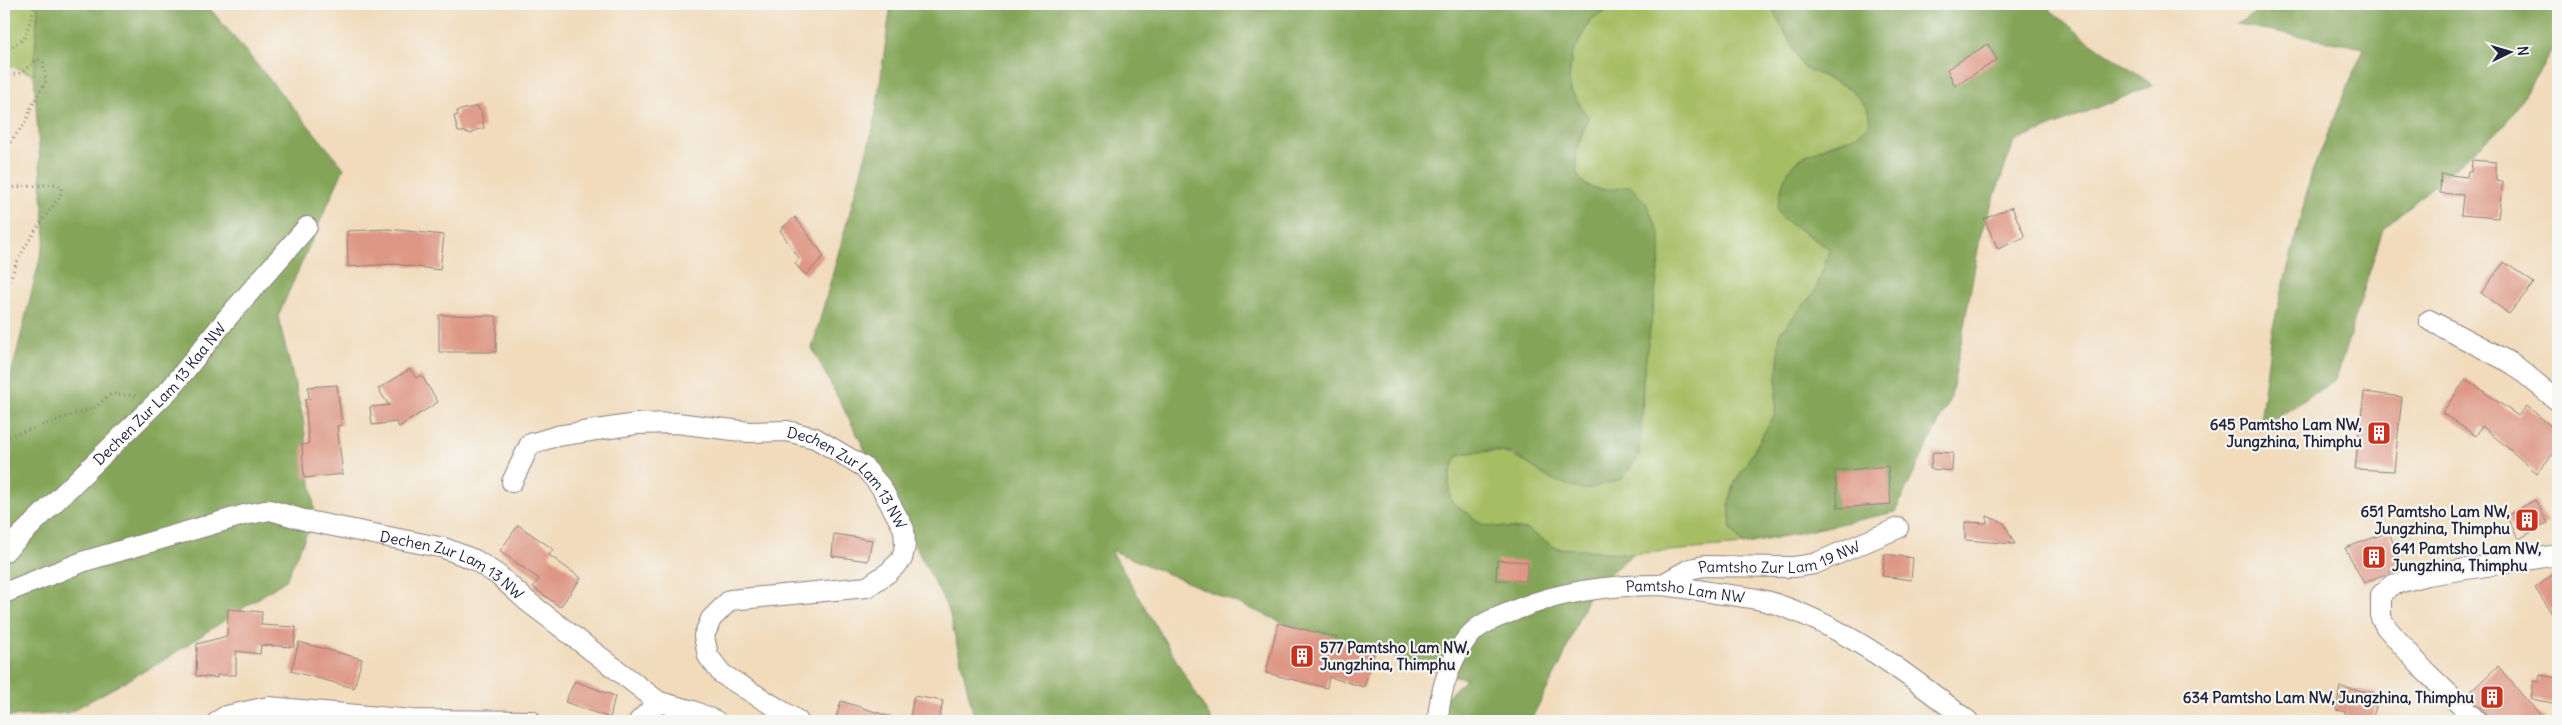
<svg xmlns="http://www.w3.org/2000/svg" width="2562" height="725" viewBox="0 0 2562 725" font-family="Delius,sans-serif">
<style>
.green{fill:#a6be63;stroke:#64704f}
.forest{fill:#84a559;stroke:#53644a}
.building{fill:#de9784}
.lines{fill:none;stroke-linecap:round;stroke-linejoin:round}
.minor-casing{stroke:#8a7e7b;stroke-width:22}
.path{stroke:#8a7e7b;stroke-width:3;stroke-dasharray:1 4;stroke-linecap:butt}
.minor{stroke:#fff;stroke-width:20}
.labels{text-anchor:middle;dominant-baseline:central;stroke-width:4.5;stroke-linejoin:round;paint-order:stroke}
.street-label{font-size:15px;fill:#22223b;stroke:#f6f6f2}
.poi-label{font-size:15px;font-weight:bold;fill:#22223b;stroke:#f6f6f2;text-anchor:end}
</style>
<rect width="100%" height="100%" fill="#f6f6f2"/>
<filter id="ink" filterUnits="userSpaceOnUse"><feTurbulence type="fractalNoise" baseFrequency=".02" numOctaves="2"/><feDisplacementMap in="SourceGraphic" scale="10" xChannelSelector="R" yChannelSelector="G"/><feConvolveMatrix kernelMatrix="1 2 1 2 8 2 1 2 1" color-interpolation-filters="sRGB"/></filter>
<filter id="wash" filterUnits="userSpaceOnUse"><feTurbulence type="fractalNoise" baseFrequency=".0096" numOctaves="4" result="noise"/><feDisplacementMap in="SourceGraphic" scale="20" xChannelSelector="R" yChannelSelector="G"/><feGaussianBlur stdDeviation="1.12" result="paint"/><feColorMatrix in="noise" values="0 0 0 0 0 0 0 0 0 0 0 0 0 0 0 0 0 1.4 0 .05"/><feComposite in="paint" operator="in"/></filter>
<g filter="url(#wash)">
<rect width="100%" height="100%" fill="#f1dbbb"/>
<path class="green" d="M4,4H38L34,75L4,63Z
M1622,4H1770L1803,67L1851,89L1867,108L1871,120C1863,138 1843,140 1825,146L1783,219L1830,249L1816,290L1780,333L1775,414L1735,483L1729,503L1731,528L1743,545L1633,554L1556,548L1528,530L1483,525L1451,501C1447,483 1448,469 1460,454C1509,448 1511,452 1550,479L1642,435L1643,379L1660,257L1606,191L1586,185L1579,178L1576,155L1588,117L1571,91L1569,78L1572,55L1591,19Z"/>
<path class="forest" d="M38,4H206L344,168L278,316L303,418L315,515L286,580L164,660L68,713L4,717V404L45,238L34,75Z
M891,4H1622L1591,19L1572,55L1569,78L1571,91L1588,117C1584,129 1577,142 1576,155C1572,194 1603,192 1630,186L1646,203L1660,234V257L1643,379L1639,456L1622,479L1583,490L1550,479L1514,454L1492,450L1460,454C1448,469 1447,483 1451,501L1483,525L1528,530L1556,548L1633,554L1591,589L1560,665L1530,721H1420L1466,679L1289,625L1111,550L1212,721H975L949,611L812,348L874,125Z
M1770,4H2043L2087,40L2153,85L2014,142L1981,233L1951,397L1895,512L1743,545L1731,528L1729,503L1735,483L1775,414L1780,333L1816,290L1830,249L1783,219L1777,210C1780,196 1782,177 1792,166C1812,144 1860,145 1871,120L1867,108L1851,89L1803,67Z
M2274,4H2558V41L2506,124L2383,229L2336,379L2259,430L2272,331L2312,172L2364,48L2236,24Z"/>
<g id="blocks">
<path class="building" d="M1988,44L1997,60L1955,86L1947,69Z
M478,106L479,110H481L484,128L476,130L472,134L465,132H458L454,116L458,115L457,111Z
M2472,160L2496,162V181L2503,182L2498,218L2461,215L2463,195L2440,193L2441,174L2467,177L2468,172H2471Z
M2012,207L2025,237L1998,249L1984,219Z
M795,217L824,256L806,275L795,264L799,258L780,230Z
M388,229L444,235L440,270L394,264L348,267L347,231Z
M2504,262L2534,283L2509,314L2481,293Z
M439,315L497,316L496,352H439Z
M410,369L416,378L421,375L438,402L399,427L396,422L372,425L370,407L389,405L378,389Z
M2466,379L2518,416L2527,406L2558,432V448L2537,473L2482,426L2476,436L2442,413Z
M337,385L342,425L337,426L343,474L304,478L302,445L309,444L305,400L309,399L308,387Z
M2364,392L2402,397L2394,471L2355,469Z
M1933,452L1953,453L1952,471L1930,469Z
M1888,466L1891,504L1838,508L1835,471Z
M2535,500L2548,523L2519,539L2506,516Z
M1987,516L2004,523L2015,544L1965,540V522L1987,523Z
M518,525L553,549L549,555L581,578L560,607L533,587L539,579L500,551Z
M2389,532L2402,567L2364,583L2345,548Z
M834,534L872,540L868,561L832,556Z
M1885,554L1913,558L1911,580L1882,576Z
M1497,560L1528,562L1526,581L1496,580Z
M2558,571V623L2535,588Z
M228,609L262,612L261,625L296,627L294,647L261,645L260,654L236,651V675H217V678L196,676L197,644L227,636Z
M1278,623L1339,638L1338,642L1374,652L1364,687L1329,677L1327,688L1266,673Z
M299,642L362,659L354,688L291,671Z
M2498,666L2524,697L2546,721H2489L2485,712L2467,695Z
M2540,675L2558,678V704L2531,699L2534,681L2539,682Z
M575,681L615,696L610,718L565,702Z
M2340,687L2375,693L2372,705L2376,706L2372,721L2345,719L2346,712L2336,710Z
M914,696L943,701L939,721H909Z
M841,701L895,718L894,721H835Z"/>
</g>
</g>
<g filter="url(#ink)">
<use href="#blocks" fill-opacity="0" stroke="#8a7e7b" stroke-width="1"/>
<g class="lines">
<g class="minor-casing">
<g id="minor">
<path d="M2429,320L2513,364L2558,401"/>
<path id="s1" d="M512,482L530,444L557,436L636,424L677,423L749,432L787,431L815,438L864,467L881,487L904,529L905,545L902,559L889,572L867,587L730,600L711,619L704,636L708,656L722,674L798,721"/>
<path id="s2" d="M4,552L171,388L228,317L307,227"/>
<path id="s3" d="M1661,585L1690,569L1704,566L1794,567L1814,564L1898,528"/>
<path id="s4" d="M4,593L85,561L244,515L270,510L308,521L444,548L475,560L498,575L527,601L659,702L639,721"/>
<path d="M659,702L693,711L716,721"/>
<path d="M218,721L226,716L268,707L412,720L531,721"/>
<path id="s5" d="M1438,721C1439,692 1452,651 1474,631C1484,622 1498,617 1511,612C1556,592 1609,585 1659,585C1677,586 1697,590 1715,593C1737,596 1761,598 1782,606C1852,631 1910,676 1968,721"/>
<path d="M2477,721L2425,671L2386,627L2381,618V595L2392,585L2427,575L2558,555"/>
</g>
</g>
<path class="path" d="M4,52L24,39L36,4
M4,76L21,73L37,59L43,62L46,81L31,107L26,122L8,145L4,169
M4,188L56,184L62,188L59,198C37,226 7,269 4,306
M4,438L96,407L111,394L136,396"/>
<use href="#minor" class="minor"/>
</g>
</g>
<defs>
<g id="building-square" transform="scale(1.25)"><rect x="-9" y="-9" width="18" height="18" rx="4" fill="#c8321e" stroke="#f6f6f2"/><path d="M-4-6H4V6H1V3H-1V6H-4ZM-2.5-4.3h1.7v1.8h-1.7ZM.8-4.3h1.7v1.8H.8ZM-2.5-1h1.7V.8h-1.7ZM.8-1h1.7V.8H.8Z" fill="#fff"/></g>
</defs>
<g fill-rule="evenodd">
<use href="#building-square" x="2379" y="433"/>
<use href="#building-square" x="2527" y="520"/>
<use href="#building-square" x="2374" y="557"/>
<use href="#building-square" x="1302" y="656"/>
<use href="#building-square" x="2492" y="697"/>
</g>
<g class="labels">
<g class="street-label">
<text stroke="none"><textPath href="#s2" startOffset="222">Dechen Zur Lam 13 Kaa NW</textPath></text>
<text stroke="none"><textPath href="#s1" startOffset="381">Dechen Zur Lam 13 NW</textPath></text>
<text stroke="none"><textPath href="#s3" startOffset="124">Pamtsho Zur Lam 19 NW</textPath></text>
<text stroke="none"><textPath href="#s4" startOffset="471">Dechen Zur Lam 13 NW</textPath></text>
<text stroke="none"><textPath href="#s5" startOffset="319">Pamtsho Lam NW</textPath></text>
</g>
<g class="poi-label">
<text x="2362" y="424">645 Pamtsho Lam NW,<tspan x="2362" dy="17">Jungzhina, Thimphu</tspan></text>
<text x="2510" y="511">651 Pamtsho Lam NW,<tspan x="2510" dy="17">Jungzhina, Thimphu</tspan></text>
<text x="2392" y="548" text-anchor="start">641 Pamtsho Lam NW,<tspan x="2392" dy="17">Jungzhina, Thimphu</tspan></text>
<text x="1320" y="647" text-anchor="start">577 Pamtsho Lam NW,<tspan x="1320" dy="17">Jungzhina, Thimphu</tspan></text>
<text x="2474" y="697">634 Pamtsho Lam NW, Jungzhina, Thimphu</text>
</g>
</g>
<rect width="2562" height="725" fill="none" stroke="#f6f6f2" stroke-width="20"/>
<g transform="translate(2510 52) rotate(85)" stroke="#f6f6f2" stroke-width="4" paint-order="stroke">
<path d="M0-4L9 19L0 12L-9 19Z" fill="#22223b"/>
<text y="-8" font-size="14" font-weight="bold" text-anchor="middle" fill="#22223b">N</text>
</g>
</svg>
